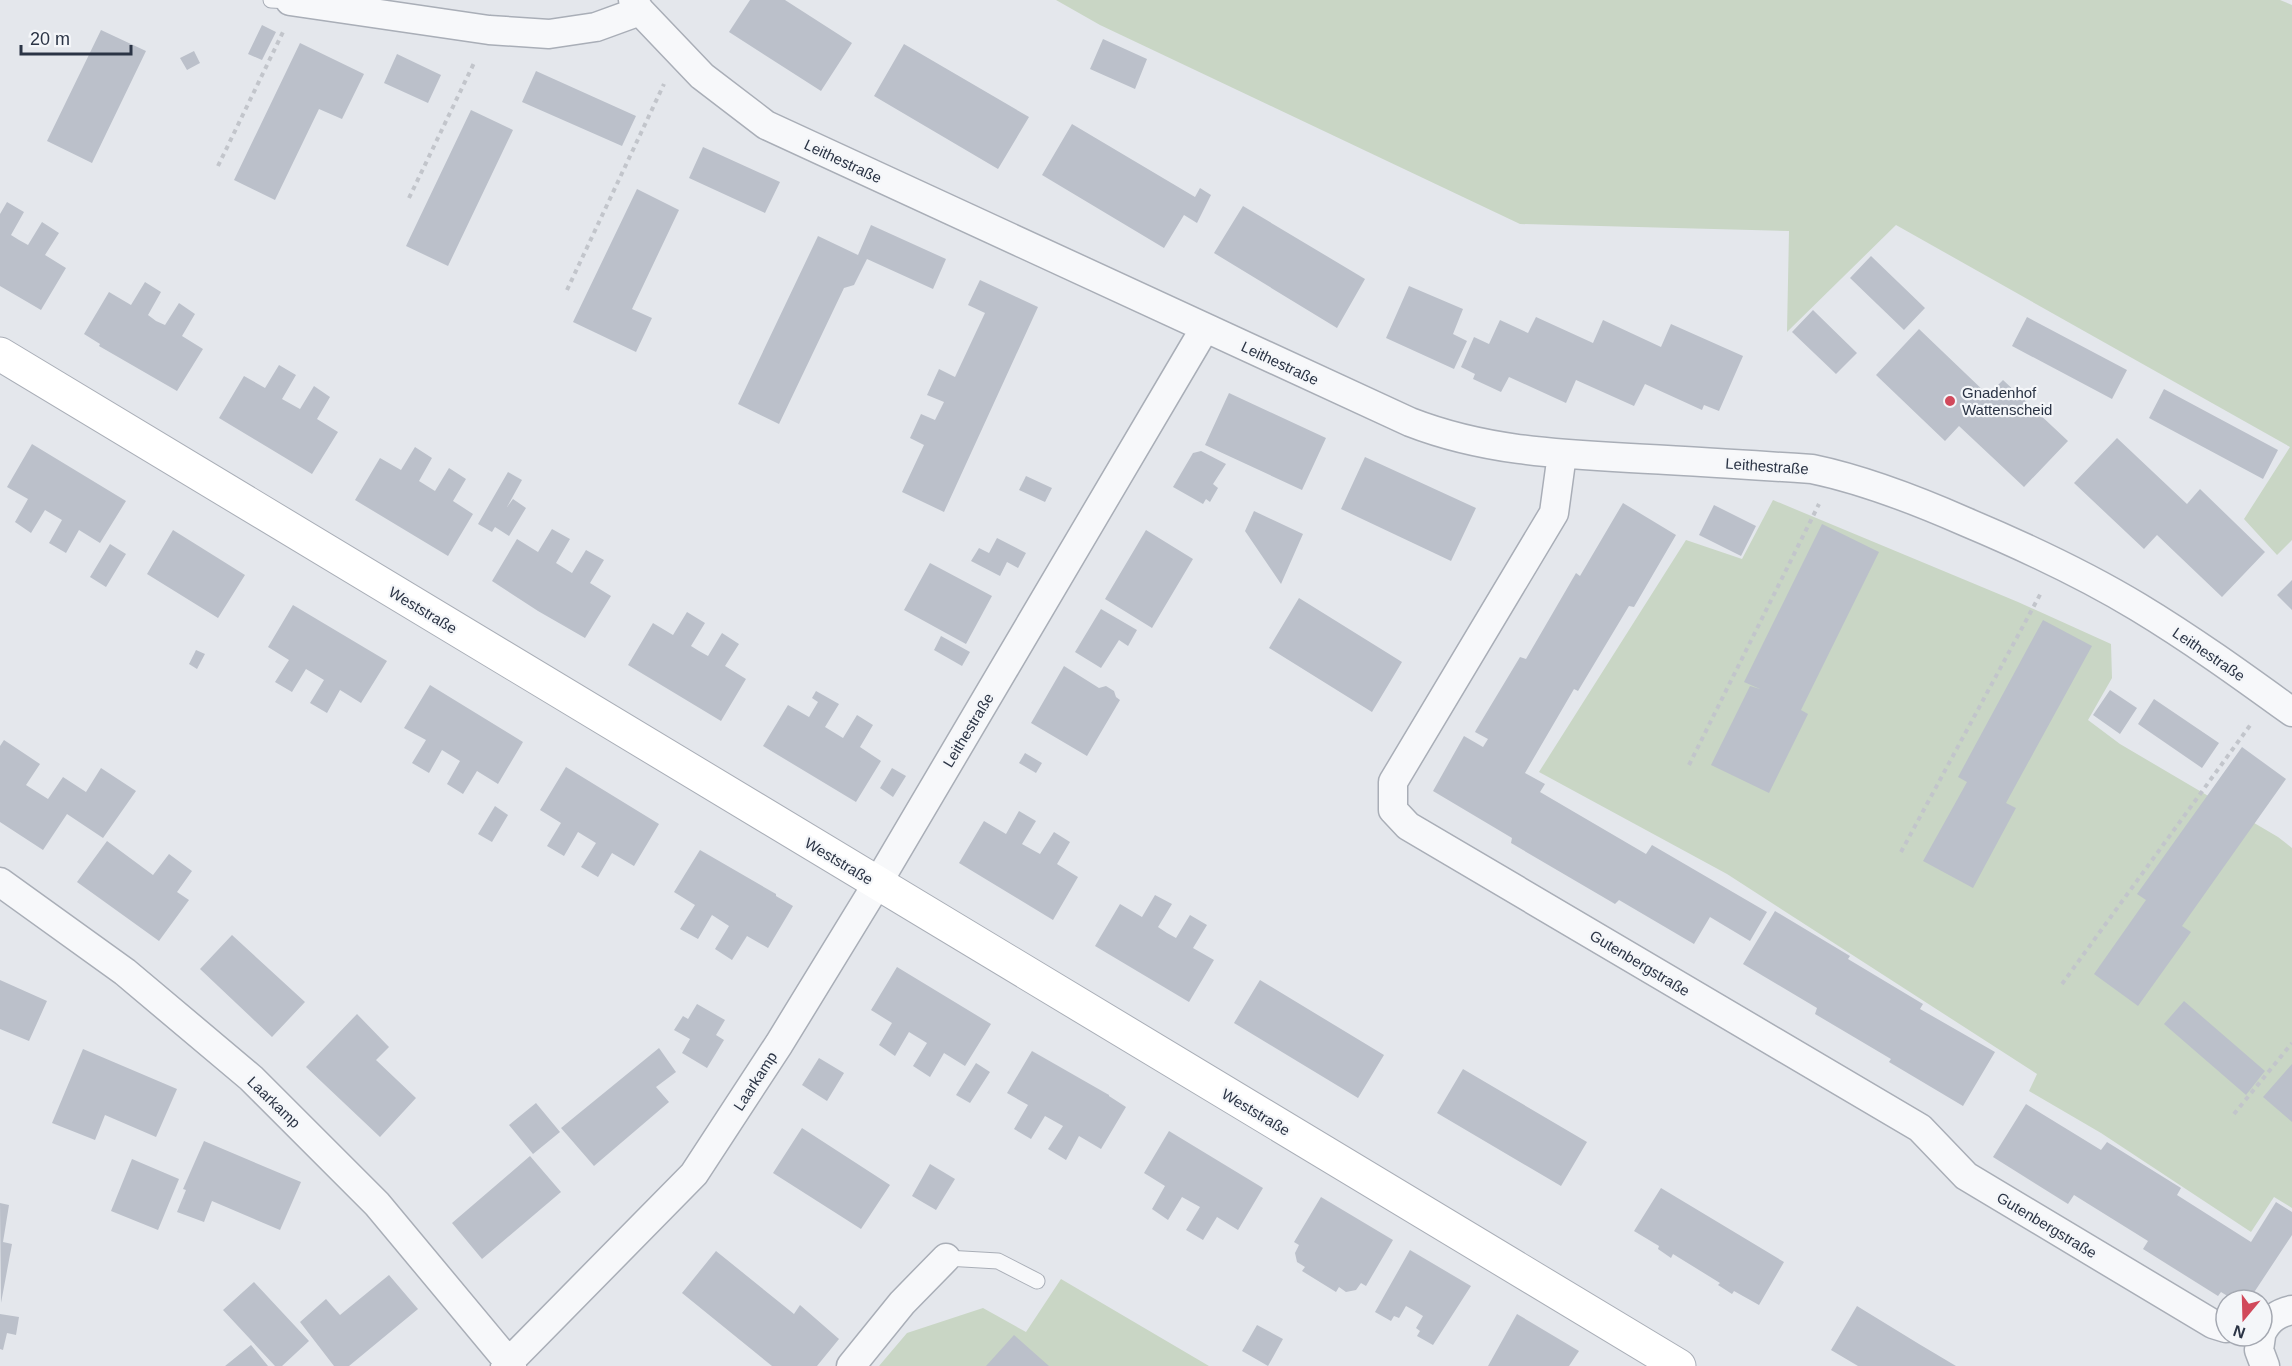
<svg xmlns="http://www.w3.org/2000/svg" width="2292" height="1366" viewBox="0 0 2292 1366" font-family="Arial,sans-serif">
<style>
.green{fill:#c9d6c5}
.building{fill:#bbc0ca}
.lines{fill:none;stroke-linecap:round;stroke-linejoin:round}
.lane-casing{stroke:#a9aeb7;stroke-width:17}
.street-casing{stroke:#a9aeb7;stroke-width:31}
.secondary-casing{stroke:#a9aeb7;stroke-width:35}
.path{stroke:#c2c5cb;stroke-width:4;stroke-dasharray:4.5 4.5;stroke-linecap:butt}
.lane{stroke:#f7f8fa;stroke-width:15}
.street{stroke:#f7f8fa;stroke-width:28}
.secondary{stroke:#fff;stroke-width:33}
.poi-dot{fill:#d1495b;stroke:#f4f6f9;stroke-width:2}
.labels{text-anchor:middle;dominant-baseline:central;stroke-width:4.5;stroke-linejoin:round;paint-order:stroke}
.street-label{font-size:15px;fill:#2b3445;stroke:#f4f6f9}
.poi-label{font-size:15px;fill:#2b3445;stroke:#f4f6f9;text-anchor:start}
</style>
<rect width="100%" height="100%" fill="#e4e7ec"/>
<path class="green" d="M1056,0H2280L2292,5V540L2277,555L2244,519L2290,447L1896,225L1787,332L1789,231L1520,224L1100,25Z
M1773,500L2018,602L2111,644L2112,678L2088,720L2120,744L2278,837L2292,848V1208L2274,1197L2251,1232L2101,1133L2029,1091L2037,1074L1727,874L1539,772L1686,540L1742,559Z
M1061,1279L1209,1366H879L907,1333L983,1308L1026,1332Z"/>
<path class="building" d="M750,0H785L852,43L821,91L729,32Z
M262,25L276,32L262,60L248,54Z
M101,30L146,51L92,163L47,141Z
M1103,39L1147,59L1135,89L1090,69Z
M300,43L364,74L342,119L319,109L275,200L234,180Z
M904,44L1029,117L998,169L874,96Z
M194,51L200,63L187,70L180,58Z
M397,54L441,75L428,103L384,83Z
M536,71L636,116L622,146L522,102Z
M471,110L513,130L448,266L406,246Z
M1072,124L1195,197L1200,188L1211,195L1197,223L1184,215L1164,248L1042,175Z
M703,147L780,182L765,213L689,178Z
M637,189L679,210L632,309L652,318L636,352L573,322Z
M7,202L24,212L11,235L19,240L28,245L42,222L59,233L45,255L66,268L41,310L0,286V214Z
M1243,206L1365,279L1337,328L1214,253Z
M871,225L946,259L933,289L867,259L854,285L844,288L779,424L738,404L818,236L858,255Z
M1871,256L1925,308L1904,330L1850,278Z
M980,280L1038,307L944,512L902,492L924,445L910,438L921,414L935,420L944,402L927,395L939,369L955,377L985,313L968,305Z
M145,282L161,292L148,315L156,321L165,325L179,303L195,314L182,336L203,349L177,391L99,346L100,344L84,334L109,292L131,305Z
M1409,286L1463,309L1453,334L1467,341L1454,369L1386,338Z
M1813,310L1857,353L1836,374L1792,332Z
M1536,317L1593,343L1603,320L1661,347L1671,324L1743,356L1719,411L1704,405L1702,410L1645,384L1634,406L1576,380L1566,403L1509,377L1501,392L1473,379L1475,374L1461,367L1474,337L1489,344L1500,320L1528,333Z
M2027,317L2127,370L2112,399L2012,346Z
M1919,329L1988,395L2003,380L2068,441L2024,487L1959,426L1945,441L1876,375Z
M279,365L296,375L282,399L300,409L314,386L330,397L317,419L338,432L312,474L219,418L244,376L265,388Z
M2164,389L2278,450L2263,479L2149,418Z
M1229,393L1326,438L1302,490L1205,445Z
M2117,438L2187,504L2200,489L2265,552L2222,597L2157,535L2144,549L2074,483Z
M32,444L126,501L100,543L79,530L66,553L49,543L62,520L45,510L31,533L15,522L28,499L7,487Z
M415,447L432,458L419,481L435,491L449,468L466,479L453,501L473,514L448,556L355,500L380,458L401,470Z
M1201,451L1226,464L1213,484L1218,488L1210,502L1206,499L1203,504L1173,487L1193,453Z
M1365,457L1476,508L1451,561L1341,509Z
M508,472L522,480L507,507L513,499L526,508L509,536L495,527L492,532L478,524Z
M1026,476L1052,488L1045,502L1019,490Z
M1623,503L1676,535L1634,607L1629,606L1578,691L1574,689L1525,773L1545,784L1540,792L1646,854L1652,845L1767,912L1750,941L1710,917L1694,944L1619,900L1615,904L1511,843L1512,838L1433,791L1464,736L1483,747L1488,739L1475,732L1476,730L1520,657L1526,659L1576,573L1580,576Z
M1714,505L1756,526L1741,556L1699,535Z
M1254,511L1303,534L1281,584L1245,531Z
M1822,524L1879,552L1801,710L1808,714L1769,793L1711,765L1750,686L1760,689L1744,682Z
M552,529L570,539L556,563L572,573L586,550L604,560L590,583L611,596L585,638L538,611L492,581L517,539L538,552Z
M173,530L245,575L218,618L147,574Z
M1146,530L1193,559L1152,628L1105,599Z
M997,538L1026,553L1018,568L1007,562L1000,576L971,561L979,548L989,553Z
M110,544L126,554L106,587L90,577Z
M930,563L992,596L966,644L904,610Z
M2292,580V610L2277,595Z
M1299,598L1402,662L1372,712L1269,648Z
M293,605L387,661L361,703L340,690L327,713L310,703L324,680L306,669L292,692L275,682L289,660L268,647Z
M1101,609L1137,630L1128,646L1119,640L1101,668L1075,652Z
M687,612L705,623L691,646L699,651L708,656L722,633L739,644L725,666L746,679L721,721L628,665L653,623L673,635Z
M2043,620L2092,646L2006,803L2016,808L1973,888L1923,861L1967,782L1958,777Z
M941,636L970,652L962,666L934,650Z
M196,650L205,654L197,669L189,664Z
M1064,666L1099,688L1106,686L1114,691L1116,697L1120,700L1087,756L1031,723Z
M430,685L523,742L498,784L477,771L463,794L447,784L460,761L442,750L429,773L412,763L426,740L404,728Z
M2110,690L2137,708L2120,734L2093,715Z
M816,691L839,704L825,727L843,738L857,715L873,725L860,747L881,761L856,802L763,746L788,705L809,717L818,702L812,698Z
M2154,699L2219,743L2202,768L2138,724Z
M4,740L40,764L26,785L48,799L63,777L86,792L101,768L136,791L103,838L67,814L43,850L0,822V746Z
M2242,747L2286,779L2182,926L2191,932L2138,1006L2094,974L2146,900L2137,894Z
M1025,753L1042,763L1036,773L1019,763Z
M566,767L659,824L634,866L612,853L598,877L581,867L596,843L578,832L564,856L547,846L561,823L540,810Z
M892,768L906,776L893,797L880,788Z
M495,806L508,815L492,842L478,834Z
M1019,811L1036,821L1022,844L1040,854L1054,832L1070,842L1057,864L1078,877L1053,920L959,863L984,821L1006,834Z
M107,841L153,875L169,854L192,871L177,892L189,900L159,941L77,882Z
M700,850L776,894V896L793,906L768,948L747,936L732,960L715,949L729,926L712,915L698,939L680,929L695,905L674,892Z
M1155,895L1172,904L1158,927L1167,933L1176,938L1190,915L1207,925L1193,948L1214,960L1189,1002L1095,946L1120,904L1142,917Z
M1775,911L1850,956L1848,959L1923,1004L1920,1009L1995,1052L1963,1106L1889,1062L1891,1059L1815,1014L1817,1008L1743,964Z
M232,935L305,1002L272,1037L200,969Z
M897,967L991,1024L965,1066L944,1053L930,1077L913,1066L927,1043L909,1032L895,1056L879,1045L892,1023L871,1010Z
M0,980L47,1001L29,1041L0,1029Z
M1260,980L1384,1055L1358,1098L1234,1023Z
M2184,1001L2265,1071L2246,1095L2164,1024Z
M697,1004L725,1020L716,1035L724,1040L707,1068L682,1053L690,1039L674,1030L683,1016L688,1019Z
M357,1014L389,1047L376,1060L416,1098L380,1137L306,1067Z
M659,1048L676,1072L656,1087L669,1102L594,1166L561,1128Z
M83,1049L177,1089L156,1137L105,1115L95,1140L52,1123Z
M1032,1051L1109,1095V1096L1126,1107L1101,1149L1079,1136L1066,1160L1048,1149L1063,1126L1045,1116L1031,1139L1014,1129L1028,1105L1007,1093Z
M819,1058L844,1073L827,1101L802,1085Z
M976,1063L990,1072L970,1103L956,1095Z
M2292,1064V1122L2263,1097Z
M1463,1069L1587,1142L1561,1186L1437,1113Z
M536,1103L560,1132L533,1154L509,1125Z
M2026,1104L2101,1150L2107,1142L2181,1188L2177,1195L2251,1242L2276,1202L2292,1212V1235L2249,1300H2234L2221,1292L2218,1296L2143,1249L2148,1241L2074,1195L2068,1204L1993,1157Z
M802,1128L890,1185L861,1229L773,1173Z
M1169,1131L1263,1188L1238,1230L1217,1217L1203,1240L1186,1230L1200,1207L1182,1197L1168,1220L1152,1209L1165,1186L1144,1173Z
M204,1141L301,1182L280,1230L212,1201L204,1222L177,1212L186,1190L183,1189Z
M530,1156L561,1192L482,1259L452,1223Z
M132,1159L179,1179L158,1230L111,1211Z
M930,1164L955,1179L936,1210L912,1196Z
M1661,1188L1784,1262L1759,1305L1734,1291L1732,1294L1718,1285L1720,1283L1673,1254L1671,1258L1658,1249L1659,1246L1634,1231Z
M1321,1197L1393,1240L1366,1286L1361,1283L1356,1290L1346,1292L1339,1287L1336,1292L1302,1271L1305,1267L1297,1262L1295,1253L1299,1245L1294,1242Z
M0,1203L9,1205L3,1242L12,1244L1,1303Z
M1410,1250L1471,1286L1433,1345L1417,1336L1420,1331L1416,1328L1423,1316L1415,1311L1406,1306L1399,1318L1394,1316L1391,1321L1375,1312Z
M716,1251L794,1314L800,1305L839,1339L817,1366H772L682,1293Z
M389,1275L418,1309L349,1366H334L300,1322L326,1299L340,1315Z
M254,1282L309,1341L282,1366H275L223,1310Z
M1857,1306L1919,1344L1956,1366H1858L1831,1350Z
M0,1314L19,1317L16,1335L7,1333L3,1350L0,1349Z
M1517,1314L1579,1351L1569,1366H1488Z
M1257,1325L1283,1339L1268,1366L1242,1351Z
M1014,1335L1049,1366H986Z
M251,1345L268,1366H225Z"/>
<g class="lines">
<g class="lane-casing">
<path id="lane" d="M271,0L290,1
M946,1258L998,1261L1037,1281"/>
</g>
<g class="street-casing">
<path id="street" d="M633,0L640,11L702,76L766,125L1410,422C1482,450 1554,454 1630,458C1690,461 1751,465 1812,469C1865,480 1916,500 1966,522C2023,546 2085,575 2138,607C2191,639 2241,675 2292,712
M290,1L489,30L549,34L596,27L640,11
M1562,454L1554,513L1393,782V810L1408,826L1920,1128L1966,1176L2213,1324L2226,1328
M0,882L125,972L251,1078L377,1204L512,1366
M2262,1332C2269,1319 2278,1313 2292,1310
M2261,1336L2259,1350L2265,1366
M505,1366L694,1174L779,1044L877,884L1205,328
M851,1366L902,1303L946,1258"/>
</g>
<g class="secondary-casing">
<path id="secondary" d="M0,354L1679,1366"/>
</g>
<path class="path" d="M218,166L283,32
M409,198L475,61
M567,290L664,84
M1689,765L1819,504
M1901,852L2042,591
M2062,984L2251,724
M2234,1114L2292,1043"/>
<use href="#lane" class="lane"/>
<use href="#street" class="street"/>
<use href="#secondary" class="secondary"/>
</g>
<circle class="poi-dot" cx="1950" cy="401" r="6"/>
<g class="labels">
<g class="street-label">
<text transform="translate(843 161) rotate(25)">Leithestraße</text>
<text transform="translate(1280 363) rotate(25)">Leithestraße</text>
<text transform="translate(1767 466) rotate(4)">Leithestraße</text>
<text transform="translate(423 610) rotate(31)">Weststraße</text>
<text transform="translate(2209 654) rotate(34)">Leithestraße</text>
<text transform="translate(968 730) rotate(-59)">Leithestraße</text>
<text transform="translate(839 861) rotate(31)">Weststraße</text>
<text transform="translate(1640 963) rotate(31)">Gutenbergstraße</text>
<text transform="translate(755 1081) rotate(-57)">Laarkamp</text>
<text transform="translate(274 1102) rotate(44)">Laarkamp</text>
<text transform="translate(1256 1112) rotate(31)">Weststraße</text>
<text transform="translate(2047 1225) rotate(31)">Gutenbergstraße</text>
</g>
<g class="poi-label">
<text x="1962" y="392">Gnadenhof<tspan x="1962" dy="17">Wattenscheid</tspan></text>
</g>
</g>
<g transform="translate(2244 1318) rotate(199)"><circle r="28" fill="#f4f6f9" stroke="#a4a8b1" stroke-width="1.5"/>
<path d="M0-4.5L10 22L0 15L-10 22Z" fill="#d1495b"/>
<text y="-9" font-size="16" font-weight="bold" text-anchor="middle" fill="#2b3445">N</text>
</g>
<path d="M21 45v9h110v-9" fill="none" stroke="#2b3445" stroke-width="3"/>
<text x="30" y="45" font-size="18" fill="#2b3445" stroke="#f4f6f9" stroke-width="4.5" paint-order="stroke">20 m</text>
</svg>
